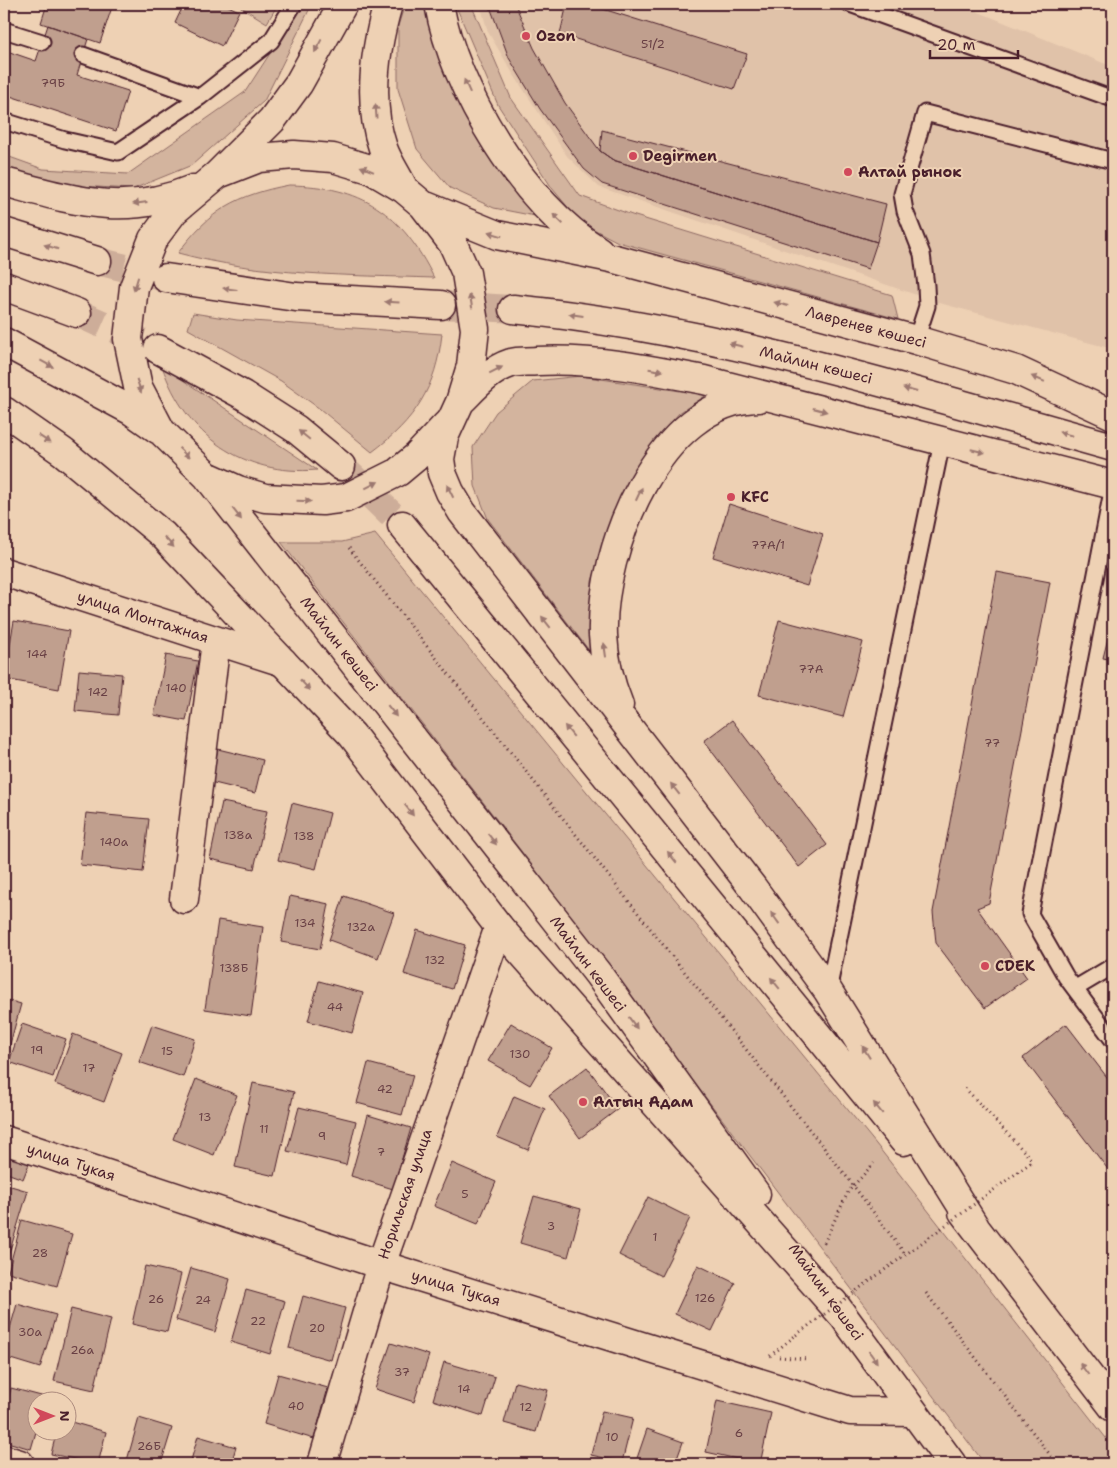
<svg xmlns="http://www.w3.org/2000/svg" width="1117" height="1468" viewBox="0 0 1117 1468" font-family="'Shantell Sans',sans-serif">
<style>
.built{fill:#e0c2a9}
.green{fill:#d3b49e;stroke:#8e6a64}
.building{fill:#c09f8e;stroke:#4a1f2b}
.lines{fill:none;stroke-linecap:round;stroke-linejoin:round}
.primary-tunnel{stroke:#cdad99;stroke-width:28;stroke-dasharray:28 14;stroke-linecap:butt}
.service-casing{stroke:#4a1f2b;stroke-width:19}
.minor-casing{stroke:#4a1f2b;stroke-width:31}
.primary-casing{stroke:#4a1f2b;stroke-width:31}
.path{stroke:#4a1f2b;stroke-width:3;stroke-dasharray:1 4;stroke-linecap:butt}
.service{stroke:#eed1b4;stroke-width:15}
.minor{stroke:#eed1b4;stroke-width:28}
.primary{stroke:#eed1b4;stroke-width:28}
.path-bridge{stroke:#4a1f2b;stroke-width:3;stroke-dasharray:1 4;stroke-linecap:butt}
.oneway{fill:#9c7870}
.poi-dot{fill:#d1495b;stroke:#eed1b4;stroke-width:2}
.labels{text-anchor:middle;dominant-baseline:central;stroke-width:4;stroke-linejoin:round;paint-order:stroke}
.number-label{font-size:12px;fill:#683f44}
.poi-label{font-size:15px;font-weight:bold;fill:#4a1f2b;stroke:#eed1b4;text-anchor:start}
.street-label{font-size:15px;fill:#4a1f2b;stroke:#eed1b4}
</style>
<rect width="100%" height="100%" fill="#eed1b4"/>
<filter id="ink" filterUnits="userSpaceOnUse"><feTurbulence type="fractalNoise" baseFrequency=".02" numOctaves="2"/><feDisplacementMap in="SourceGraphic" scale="10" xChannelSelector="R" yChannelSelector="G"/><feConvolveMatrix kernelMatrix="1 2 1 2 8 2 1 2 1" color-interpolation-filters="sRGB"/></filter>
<g filter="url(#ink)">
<path class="built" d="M480,4H959L1113,67V349L943,304L599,187L567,156L512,72L488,32Z"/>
<path class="green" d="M236,4H278L267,23Z
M302,4H312L264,101L192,165L133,189L42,184L4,171V155L43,169L128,174L245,92Z
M405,4H427L477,133L535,216L494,208L450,188L417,149L398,89V26Z
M455,4H471L511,98L580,196L632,215L892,295L898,319L618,242L580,222L552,188L498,105Z
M289,185C362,186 402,213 434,278C348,275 262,276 178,253C210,210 237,195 289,185Z
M193,313L237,320L442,334C436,388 415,420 372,452L320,409L281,381L188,329Z
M162,366L317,470C243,476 186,436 162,366Z
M581,376L707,395L679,413L647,452L613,521L592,581L591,653L488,519L475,486L473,447L496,412L533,381Z
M375,534L876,1144L1113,1447V1464H985L706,1098L535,869L281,542H342Z"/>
<path class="building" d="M47,4H113L100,43L41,23Z
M184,4H224L239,11L222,46L175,23Z
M489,4H515L534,48L565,103L600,151L613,160L877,242L868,269L602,184L584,169L540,109L509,58Z
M567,4H587L747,54L734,89L560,34Z
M48,25L88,39L77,75L128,91L116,131L4,94V50L36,61Z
M602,130L886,204L877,242L613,160L600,151Z
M729,504L823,534L807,586L713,557Z
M997,572L1050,582L989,903L977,908L1027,978L985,1008L936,943L933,912Z
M1113,618V660L1103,658Z
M779,620L863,642L843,717L759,695Z
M14,621L69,631L59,689L4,679Z
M166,655L198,661L186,721L154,715Z
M79,670L122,674L118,715L75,711Z
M732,720L827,845L799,867L704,741Z
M218,749L263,760L255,793L210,782Z
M222,802L267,811L254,869L210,859Z
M292,803L330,813L316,869L278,860Z
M86,813L149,819L143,872L80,865Z
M290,896L329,904L320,949L281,942Z
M344,896L394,913L378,958L329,940Z
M218,920L263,927L251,1016L205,1009Z
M417,930L465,945L452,989L404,974Z
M319,981L363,993L352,1033L308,1021Z
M4,999L21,1004L4,1066Z
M511,1023L552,1048L530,1085L488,1061Z
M22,1024L66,1039L53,1077L9,1062Z
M1066,1024L1113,1085V1176L1023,1058Z
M152,1025L195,1039L183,1077L139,1062Z
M73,1034L122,1053L104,1102L55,1084Z
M368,1063L413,1075L402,1115L357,1103Z
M587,1067L618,1109L580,1138L549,1096Z
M196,1079L237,1095L214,1155L173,1139Z
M253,1083L294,1092L275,1176L235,1167Z
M514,1096L545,1109L528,1150L497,1137Z
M299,1107L356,1121L346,1165L287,1151Z
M368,1115L411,1128L393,1189L351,1176Z
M4,1149L31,1159L23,1179L4,1172Z
M452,1163L496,1182L478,1224L434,1206Z
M4,1184L28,1191L4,1270Z
M534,1196L581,1209L568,1257L520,1243Z
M648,1197L690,1218L661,1276L619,1255Z
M22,1220L72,1234L57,1286L8,1272Z
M698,1265L735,1283L712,1331L675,1314Z
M145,1266L181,1274L167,1332L132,1324Z
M191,1268L230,1279L215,1332L176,1320Z
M246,1290L285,1301L270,1354L231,1342Z
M303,1296L345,1308L331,1360L289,1348Z
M17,1304L56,1315L40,1368L4,1357V1349Z
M71,1309L111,1319L94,1390L54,1381Z
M391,1343L429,1355L414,1402L375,1389Z
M444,1362L495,1377L483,1416L433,1400Z
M278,1374L328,1388L314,1439L264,1424Z
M515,1382L548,1390L536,1432L504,1423Z
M11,1388L45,1397L44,1400H38V1425L31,1449L4,1441V1416Z
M717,1401L771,1413L760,1464L706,1452Z
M602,1411L633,1418L622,1462L591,1455Z
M139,1418L172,1428L161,1464H126Z
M68,1421L106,1432L98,1464L51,1454L57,1430H68Z
M647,1429L683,1442L675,1464H635Z
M198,1436L236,1447L231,1464H190Z"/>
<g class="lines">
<path class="primary-tunnel" d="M97,261L162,277
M441,305L513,309
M77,313L158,349
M341,466L402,525"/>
<g class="service-casing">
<path id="service" d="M850,4L1113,99
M4,30L42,42
M83,55L200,97
M4,121L65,140L118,152L200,97L271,41L294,4
M916,340L927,306L926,286L922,254L905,211L902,194L925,113L1113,161
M1113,486L1030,914L1066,977L1113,1040
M1076,988L1113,966
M828,991L942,442"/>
</g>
<g class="minor-casing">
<path id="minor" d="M4,572L283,662
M184,899L216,641
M4,1140L381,1265L850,1411L912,1412
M4,1459L20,1464
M322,1464L381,1265L499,927"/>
</g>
<g class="primary-casing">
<path id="primary" d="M343,4L299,83L272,120L218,174L174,211L153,239L134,287L128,339L138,387L161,431L207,476L238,490L265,498L322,501L346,498L398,472L416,457L446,425
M388,4C375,49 367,102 383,148C388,162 397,175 404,189
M439,4C454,90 524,205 599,251
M218,174L259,158L294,155L333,158L370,169L404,189L423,205L453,244L466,273L475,329L471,366L460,402L444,437L440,459L442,473L450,492L462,512L753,888L828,991L975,1227
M4,182C72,200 124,218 193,189
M426,206L497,235L611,258L916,340L1016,370L1113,415
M4,232L97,261
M166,278L296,297L441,305
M4,286L77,313
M513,309C718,329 915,392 1113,447
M4,342L132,411L159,430
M158,349L243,395L296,429L341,466
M463,399C477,385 490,370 511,363C519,361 529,362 537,361C593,358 649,369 704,380L1113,485
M4,411L63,452L163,535L352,735L499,927L844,1317
M207,476L598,974L756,1194
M402,525L904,1141
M619,705C610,683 604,659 603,635C600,550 659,399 759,398
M963,1212L1113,1407
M833,1302L952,1464"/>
</g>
<path class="path" d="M349,548L843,1172
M965,1088L1033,1161
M824,1243L848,1192L874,1163
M926,1293L1057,1464
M770,1356L796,1335
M779,1357L808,1359"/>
<use href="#service" class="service"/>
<use href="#minor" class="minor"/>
<use href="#primary" class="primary"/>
<path class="path-bridge" d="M843,1172L905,1254
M796,1335L1033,1161"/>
</g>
<defs><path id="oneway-solid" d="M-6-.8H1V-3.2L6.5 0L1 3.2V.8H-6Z" transform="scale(1.25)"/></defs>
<g class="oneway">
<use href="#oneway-solid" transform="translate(318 46) rotate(118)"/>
<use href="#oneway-solid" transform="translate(467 86) rotate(-114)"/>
<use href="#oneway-solid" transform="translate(376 111) rotate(-94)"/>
<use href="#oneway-solid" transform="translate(367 169) rotate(-158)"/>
<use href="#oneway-solid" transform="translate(140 203) rotate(173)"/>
<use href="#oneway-solid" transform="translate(558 219) rotate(-135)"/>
<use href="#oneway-solid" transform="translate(495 234) rotate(-163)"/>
<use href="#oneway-solid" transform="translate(51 247) rotate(-163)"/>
<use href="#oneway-solid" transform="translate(136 284) rotate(107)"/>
<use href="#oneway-solid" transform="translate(230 289) rotate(-173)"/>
<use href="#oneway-solid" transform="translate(471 301) rotate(-99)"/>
<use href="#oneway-solid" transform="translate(392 302) rotate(-177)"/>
<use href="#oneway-solid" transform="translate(781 304) rotate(-165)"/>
<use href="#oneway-solid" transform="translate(576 315) rotate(-172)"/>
<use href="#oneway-solid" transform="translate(736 345) rotate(-167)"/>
<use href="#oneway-solid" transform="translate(47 364) rotate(28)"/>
<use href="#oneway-solid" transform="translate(496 370) rotate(-26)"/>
<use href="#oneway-solid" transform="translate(656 370) rotate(9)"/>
<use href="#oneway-solid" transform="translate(1038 379) rotate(-157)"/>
<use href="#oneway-solid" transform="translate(139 386) rotate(71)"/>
<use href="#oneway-solid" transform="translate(910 390) rotate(-164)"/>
<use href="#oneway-solid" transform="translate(820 410) rotate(15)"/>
<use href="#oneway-solid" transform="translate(1066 434) rotate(-164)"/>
<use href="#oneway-solid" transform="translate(304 435) rotate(-141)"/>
<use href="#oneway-solid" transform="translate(44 439) rotate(34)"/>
<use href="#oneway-solid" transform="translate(978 451) rotate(14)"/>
<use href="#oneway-solid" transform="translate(184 453) rotate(44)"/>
<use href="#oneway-solid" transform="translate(372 485) rotate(-27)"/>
<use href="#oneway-solid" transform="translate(450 491) rotate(-116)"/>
<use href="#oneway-solid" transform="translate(639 494) rotate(-65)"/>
<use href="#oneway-solid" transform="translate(304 501) rotate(1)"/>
<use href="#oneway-solid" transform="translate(237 514) rotate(52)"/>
<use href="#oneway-solid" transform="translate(169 542) rotate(47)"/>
<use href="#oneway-solid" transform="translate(546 622) rotate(-128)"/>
<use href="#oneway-solid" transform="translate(605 650) rotate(-98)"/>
<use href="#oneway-solid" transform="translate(305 685) rotate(47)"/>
<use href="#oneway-solid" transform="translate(392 711) rotate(52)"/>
<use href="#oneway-solid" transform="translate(569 731) rotate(-129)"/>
<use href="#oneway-solid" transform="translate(675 789) rotate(-128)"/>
<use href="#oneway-solid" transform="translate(409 810) rotate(52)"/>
<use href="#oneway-solid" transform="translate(492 839) rotate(52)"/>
<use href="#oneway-solid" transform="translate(672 857) rotate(-129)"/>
<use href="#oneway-solid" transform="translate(775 918) rotate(-126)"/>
<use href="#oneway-solid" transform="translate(775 983) rotate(-129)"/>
<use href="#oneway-solid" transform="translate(633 1023) rotate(54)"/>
<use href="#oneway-solid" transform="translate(866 1052) rotate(-122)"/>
<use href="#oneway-solid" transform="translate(878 1108) rotate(-129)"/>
<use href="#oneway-solid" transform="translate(873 1357) rotate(54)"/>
<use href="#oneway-solid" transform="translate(1084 1369) rotate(-127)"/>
</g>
</g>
<g class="poi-dot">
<circle cx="526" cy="36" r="5"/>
<circle cx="633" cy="156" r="5"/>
<circle cx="848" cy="172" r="5"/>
<circle cx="731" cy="497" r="5"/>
<circle cx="985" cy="966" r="5"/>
<circle cx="583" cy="1102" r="5"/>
</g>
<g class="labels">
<g class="number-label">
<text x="653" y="44">51/2</text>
<text x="53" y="83">79Б</text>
<text x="768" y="545">77А/1</text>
<text x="37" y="654">144</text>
<text x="811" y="669">77А</text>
<text x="176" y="688">140</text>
<text x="98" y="692">142</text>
<text x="992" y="743">77</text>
<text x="238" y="835">138а</text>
<text x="304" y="836">138</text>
<text x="114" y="842">140а</text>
<text x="305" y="923">134</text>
<text x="361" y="927">132а</text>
<text x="435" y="960">132</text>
<text x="234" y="968">138Б</text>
<text x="335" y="1007">44</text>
<text x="37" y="1050">19</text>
<text x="167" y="1051">15</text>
<text x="520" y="1054">130</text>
<text x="89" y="1068">17</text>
<text x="385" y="1089">42</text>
<text x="205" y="1117">13</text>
<text x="264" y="1129">11</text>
<text x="322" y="1136">9</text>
<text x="381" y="1152">7</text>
<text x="465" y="1194">5</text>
<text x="551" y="1226">3</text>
<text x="655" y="1237">1</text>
<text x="40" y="1253">28</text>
<text x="705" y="1298">126</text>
<text x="156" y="1299">26</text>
<text x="203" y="1300">24</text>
<text x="258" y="1321">22</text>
<text x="317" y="1328">20</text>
<text x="30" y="1332">30а</text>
<text x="82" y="1350">26а</text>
<text x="402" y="1372">37</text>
<text x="464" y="1389">14</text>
<text x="296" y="1406">40</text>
<text x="526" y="1407">12</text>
<text x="739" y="1433">6</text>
<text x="612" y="1437">10</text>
<text x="149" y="1446">26Б</text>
</g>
<g class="poi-label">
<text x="536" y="36">Ozon</text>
<text x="643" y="156">Degirmen</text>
<text x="858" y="172">Алтай рынок</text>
<text x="741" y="497">KFC</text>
<text x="995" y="966">CDEK</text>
<text x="593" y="1102">Алтын Адам</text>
</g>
<g class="street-label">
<text transform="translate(866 327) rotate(15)">Лавренев көшесі</text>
<text transform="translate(816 365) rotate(14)">Майлин көшесі</text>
<text transform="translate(143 617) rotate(18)">улица Монтажная</text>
<text transform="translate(339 644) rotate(52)">Майлин көшесі</text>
<text transform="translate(588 964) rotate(53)">Майлин көшесі</text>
<text transform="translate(71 1162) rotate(18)">улица Тукая</text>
<text transform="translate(405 1194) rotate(-71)">Норильская улица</text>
<text transform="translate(456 1288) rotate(17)">улица Тукая</text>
<text transform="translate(826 1292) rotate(54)">Майлин көшесі</text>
</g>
</g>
<rect width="1117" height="1468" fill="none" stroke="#eed1b4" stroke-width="20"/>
<rect x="10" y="10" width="1097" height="1448" fill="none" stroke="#4a1f2b" stroke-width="2" filter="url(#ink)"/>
<g transform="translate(52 1416) rotate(90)"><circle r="24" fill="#eed1b4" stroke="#ac8a7d"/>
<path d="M0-4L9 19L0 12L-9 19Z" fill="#d1495b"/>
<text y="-8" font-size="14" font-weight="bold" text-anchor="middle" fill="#4a1f2b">N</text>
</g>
<path d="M930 50v8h88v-8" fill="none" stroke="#4a1f2b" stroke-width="2.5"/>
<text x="937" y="50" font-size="15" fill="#4a1f2b" stroke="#eed1b4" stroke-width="4" paint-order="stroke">20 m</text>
</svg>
